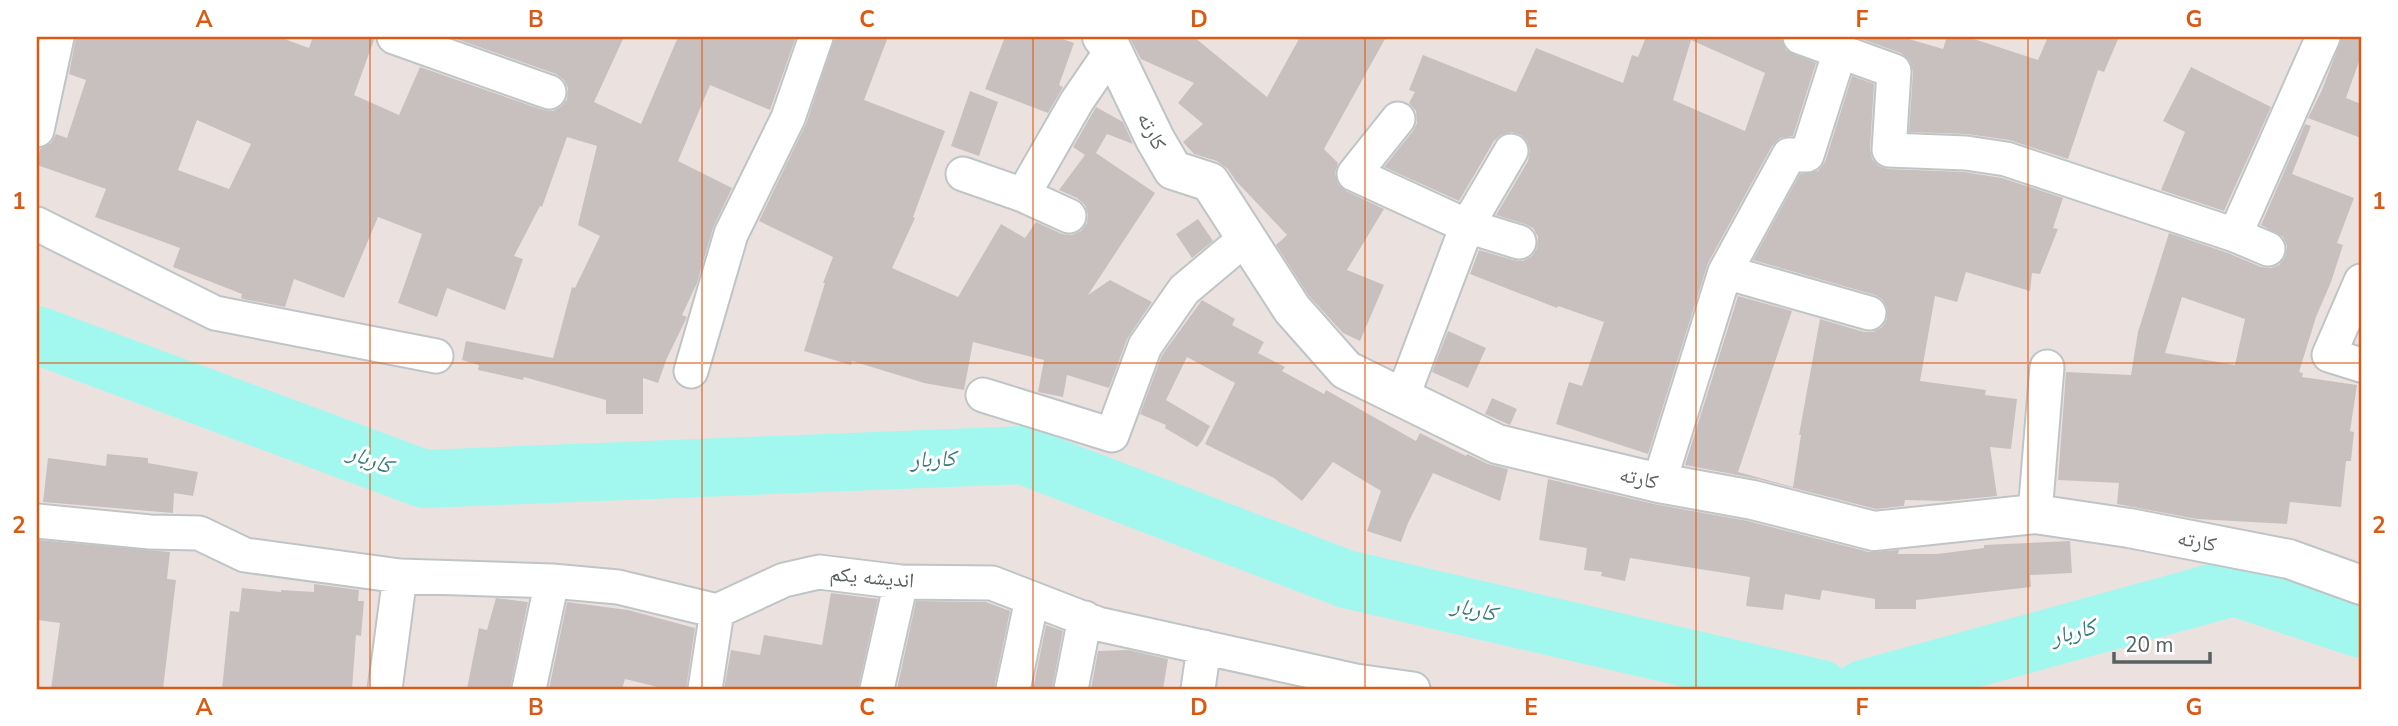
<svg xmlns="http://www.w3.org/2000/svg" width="2398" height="726" viewBox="0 0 2398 726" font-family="'Nunito Sans','Noto Naskh Arabic',sans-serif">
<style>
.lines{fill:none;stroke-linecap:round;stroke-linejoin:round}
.river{stroke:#a2f8ee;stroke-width:58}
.building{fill:#c8c0bf;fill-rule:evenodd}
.minor-casing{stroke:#bfc5c6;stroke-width:37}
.tertiary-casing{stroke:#bfc5c6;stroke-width:42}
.minor{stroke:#fff;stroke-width:33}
.tertiary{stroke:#fff;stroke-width:38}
.grid{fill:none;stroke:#da5a14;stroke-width:2;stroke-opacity:0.55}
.labels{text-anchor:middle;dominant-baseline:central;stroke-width:6;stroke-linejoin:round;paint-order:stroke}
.street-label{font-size:21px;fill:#596060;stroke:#fff}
.water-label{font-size:23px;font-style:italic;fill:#357e7b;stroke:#fff}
.neatline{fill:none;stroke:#da5a14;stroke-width:2.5}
.grid-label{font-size:23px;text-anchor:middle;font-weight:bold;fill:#da5a14}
</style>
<rect width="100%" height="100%" fill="#ebe2e0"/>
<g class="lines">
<path class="river" d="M37,335L424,479L1022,455L1346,579L1821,689
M1863,689L2234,587L2361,629"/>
</g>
<path class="building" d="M76,37H279L309,48L313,37H375L354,95L399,115L420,67L543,110L553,111L562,106L567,99L568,88L564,80L556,74L451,37H624L594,102L641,124L678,37H796L770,110L710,85L678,161L732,188L713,228L697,283L682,315L687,317L667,358L658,383L643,378V414H606V400L524,377L523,380L478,370L479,365L462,360L466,341L553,358L572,287L575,288L600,236L578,225L597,146L567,137L542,207L540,206L514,256L523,259L505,310L447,288L437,317L398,303L422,234L378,217L344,298L294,279L285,307L243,299L241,298L242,294L173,267L180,248L95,217L106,189L37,165L40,149L51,143L56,134L67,138L86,80L69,74ZM197,120L251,144L229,189L178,170Z
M835,37H888L864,100L945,131L913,217L915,218L892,268L958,297L1001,224L1025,238L1036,222L1062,234L1072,235L1081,231L1087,223L1088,214L1085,205L1077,198L1059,190L1085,155L1073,147L1096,107L1123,122L1133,144L1107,134L1096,153L1155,193L1088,295L1110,280L1152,302L1127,339L1109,388L1067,375L1063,397L1038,392L1044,360L973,342L964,390L924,383L852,361L851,365L804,351L825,283H823L833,257L759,221L806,124Z
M1005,37H1057L1074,43L1059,85L1063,87L1048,113L985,89Z
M1129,37H1194L1267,97L1300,37H1386L1324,149L1338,163L1335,173L1338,184L1346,191L1384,209L1347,270L1384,285L1360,341L1343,333L1309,296L1276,245L1287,235L1236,181L1228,169L1217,161L1194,154L1183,142L1203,124L1178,103L1194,83L1141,59Z
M1646,37H1781L1786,50L1816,63L1793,136L1780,138L1772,146L1708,263L1648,454L1556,424L1569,382L1582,386L1604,322L1558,306L1557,308L1470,274L1479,250L1513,260L1523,261L1532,256L1537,248L1538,237L1533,228L1525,224L1496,215L1528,161L1530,150L1527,141L1521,135L1512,132L1501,135L1494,141L1459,201L1384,167L1413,131L1417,123L1416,111L1409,103L1415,92L1409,90L1423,55L1516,92L1536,48L1623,83L1632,55L1638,57ZM1691,40L1765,73L1745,131L1673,100Z
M1856,37H1902L1943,49L1947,37H1968L2038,60L2048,37H2119L2104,72L2098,70L2068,159L2009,140L1967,134L1909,132L1913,72L1910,61L1901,53Z
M2342,37H2361V56L2346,98L2361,104V138L2308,118L2322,90Z
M2191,67L2271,107L2224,211L2161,190L2185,132L2163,121Z
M1852,76L1874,84L1870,149L1872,159L1879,166L1888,169L1964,172L2002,178L2063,198L2053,228L2058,229L2040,274L2032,273L2030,291L1966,272L1957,302L1935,296L1920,381L1986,390L1985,395L2017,399L2011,449L1990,447L1997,496L1945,501L1905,500L1904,506L1876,509L1758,479L1685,465L1738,296L1792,311L1738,472L1793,487L1801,435H1799L1820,319L1864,332H1873L1882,327L1887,319V308L1882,299L1875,295L1753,260L1800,174L1818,171L1825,162Z
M970,91L998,102L979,156L951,146Z
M2305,124L2311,126L2292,174L2354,198L2337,243L2343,245L2331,282L2316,317L2299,372L2303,373L2302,377L2357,385L2350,431L2354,432L2351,461H2346L2341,507L2290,502L2287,524L2197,519L2117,504L2119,483L2058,480L2066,372L2131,375L2138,332L2169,233L2228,253L2261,267L2271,268L2279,265L2285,257L2287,246L2283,237L2261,225ZM2182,297L2245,319L2235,365L2165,353Z
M1198,219L1213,241L1192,258L1176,234Z
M1202,300L1235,319L1232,325L1264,342L1258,353L1285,367L1282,371L1324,394L1326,390L1416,441L1420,433L1466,456L1467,454L1488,464L1508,469L1500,501L1433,473L1408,523L1401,542L1367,531L1381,491L1333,462L1302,501L1274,478L1205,444L1235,383L1187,357L1166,400L1210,426L1202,441L1197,447L1165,428L1166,425L1140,414L1162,355Z
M1448,331L1486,348L1468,388L1432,372Z
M1492,398L1517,409L1510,425L1485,414Z
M107,454L148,458V463L198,472L193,496L174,493L173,513L43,502L48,458L106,466Z
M1548,479L1654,504L1748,521L1869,552L1899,550L1898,554H1937L1984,548V545L2070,541L2072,573L2030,575L2031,587L1916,600V609H1875V599L1822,590L1820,600L1785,594L1783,610L1746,606L1750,577L1630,558L1625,581L1601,576L1602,572L1584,570L1587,548L1539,540Z
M38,540L170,552L167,579L176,580L163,689H51L60,623L37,620Z
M314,584L359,590L358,601H364L361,636L356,635L352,689H222L230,611L239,612L242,588L281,592V590L314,592Z
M831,593L878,599L858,689H724L731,650L760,655L764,635L822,645Z
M496,598L528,602L510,689H467L479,628L487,630Z
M916,601L986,602L1010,611L994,689H897Z
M567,602L628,610L695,628L686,689H666L625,679L622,689H549Z
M1046,625L1063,631L1052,689H1033Z
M1128,650L1168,659L1163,689H1091L1098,651Z"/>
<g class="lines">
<g class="minor-casing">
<path id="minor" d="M394,37L549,92
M1800,37L1894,71L1889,150L1966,153L2006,159L2235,235L2268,249
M1398,119L1354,174L1467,226L1519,242
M37,130L57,37
M963,174L1023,195L1069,216
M1023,195L1077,101L1112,50
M37,224L215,313L436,356
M2235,235L2323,37
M1725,272L1869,313
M2361,281L2329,355L2361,365
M691,371L731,234L788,118L816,37
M983,395L1112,435L1145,346L1184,290L1246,238
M1402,398L1467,226L1511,151
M1659,483L1725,272L1789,155H1807L1840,51
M2035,514L2047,367
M37,521L150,532L199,533L245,555L400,576L552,581L618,587L717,611L784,580L819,572L901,582L992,583L1098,624L1356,681L1413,689
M385,689L400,576
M529,689L552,581
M705,689L717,611
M877,689L901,582
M1013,689L1032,599
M1071,689L1085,618
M1198,689L1204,647"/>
</g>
<g class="tertiary-casing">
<path id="tertiary" d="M1102,37L1112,50L1155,139L1173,170L1210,182L1292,309L1346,370L1497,444L1659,483L1753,500L1874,531L2035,514L2129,528L2289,559L2361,585"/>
</g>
<use href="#minor" class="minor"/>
<use href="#tertiary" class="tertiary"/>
</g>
<path class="grid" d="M370,37V689M702,37V689M1033,37V689M1365,37V689M1696,37V689M2028,37V689M37,363H2361"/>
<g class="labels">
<g class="street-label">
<text transform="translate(1152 131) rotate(63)">کارته</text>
<text transform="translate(1639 478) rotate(13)">کارته</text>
<text transform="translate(2197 541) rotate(11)">کارته</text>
<text transform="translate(872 577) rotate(5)">اندیشه یکم</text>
</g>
<g class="water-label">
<text transform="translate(370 459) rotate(21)">کاربار</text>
<text transform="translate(933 459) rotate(-2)">کاربار</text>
<text transform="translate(1474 609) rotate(13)">کاربار</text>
<text transform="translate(2073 632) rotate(-15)">کاربار</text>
</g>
</g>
<rect width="2398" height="726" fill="none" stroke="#ffffff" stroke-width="77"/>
<path d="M2114 652v10h96v-10" fill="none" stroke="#596060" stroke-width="3.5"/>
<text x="2125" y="652" font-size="21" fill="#596060" stroke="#ffffff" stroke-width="5" paint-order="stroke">20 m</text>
<rect x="38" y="38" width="2322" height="650" class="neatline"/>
<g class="grid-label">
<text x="204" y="27">A</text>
<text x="536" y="27">B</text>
<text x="867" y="27">C</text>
<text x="1199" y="27">D</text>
<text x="1531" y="27">E</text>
<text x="1862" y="27">F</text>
<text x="2194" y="27">G</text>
<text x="19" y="209">1</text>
<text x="2379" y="209">1</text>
<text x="19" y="533">2</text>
<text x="2379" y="533">2</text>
<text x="204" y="715">A</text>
<text x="536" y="715">B</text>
<text x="867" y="715">C</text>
<text x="1199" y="715">D</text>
<text x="1531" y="715">E</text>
<text x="1862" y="715">F</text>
<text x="2194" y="715">G</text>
</g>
</svg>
